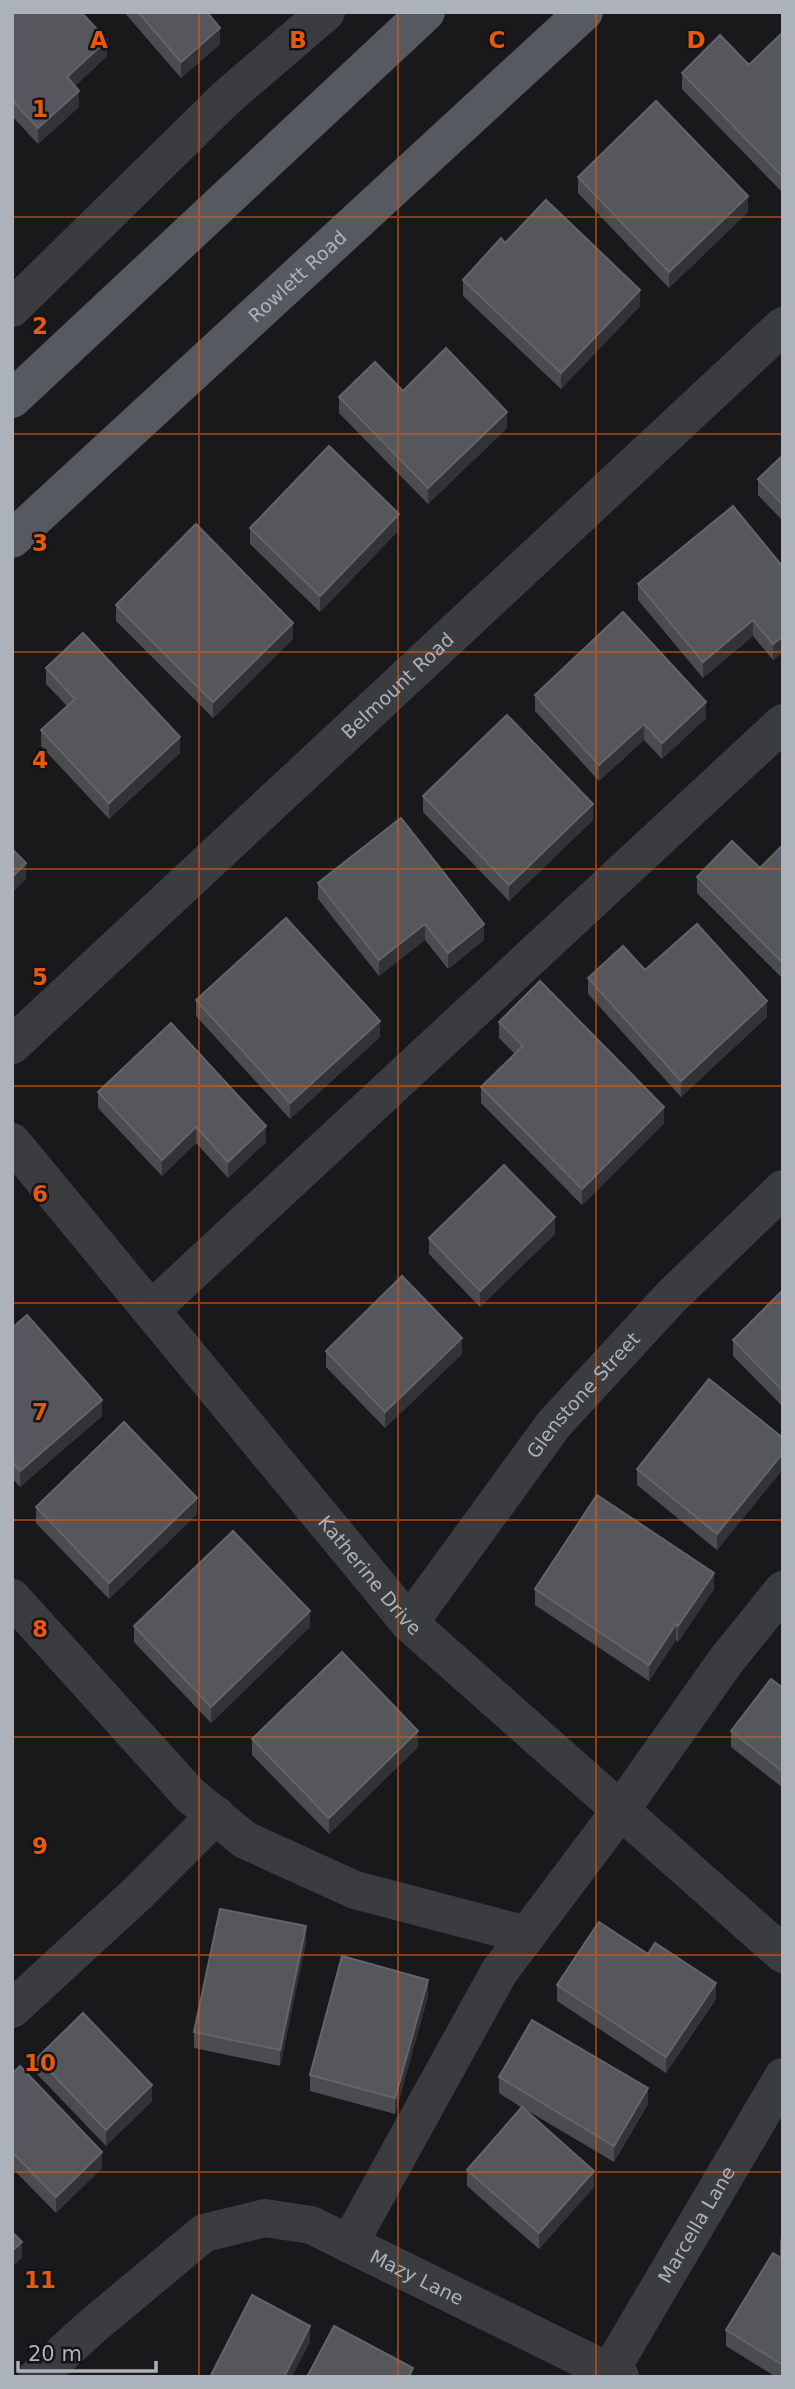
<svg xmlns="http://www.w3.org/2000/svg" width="795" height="2389" viewBox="0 0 795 2389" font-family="'DejaVu Sans',sans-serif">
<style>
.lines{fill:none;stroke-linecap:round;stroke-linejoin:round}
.minor{stroke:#3a3c40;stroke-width:38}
.major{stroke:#56595f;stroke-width:38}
.wall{fill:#4a4c50}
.shaded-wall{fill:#323336}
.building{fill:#55575c;stroke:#62656a;stroke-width:2}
.grid{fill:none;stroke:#e8590c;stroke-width:2;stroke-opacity:0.55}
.labels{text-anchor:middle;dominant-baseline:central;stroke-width:5;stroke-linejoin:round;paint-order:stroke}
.street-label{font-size:19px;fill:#abb2bb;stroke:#141416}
.grid-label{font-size:23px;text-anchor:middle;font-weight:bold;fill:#e8590c;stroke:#141416;stroke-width:5;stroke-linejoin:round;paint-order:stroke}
</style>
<rect width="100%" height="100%" fill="#19191b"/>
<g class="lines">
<g class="minor">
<path d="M12,308L226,98L326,12"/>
<path id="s1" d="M12,1045L783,326"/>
<path id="s2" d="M12,1142L409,1623L783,1954"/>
<path d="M151,1310L783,723"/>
<path d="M12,1598L190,1795L245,1840L355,1890L527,1935"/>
<path id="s3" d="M409,1623L554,1424L671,1297L783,1189"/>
<path d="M12,2009L138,1893L216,1815"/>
<path d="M349,2244L499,1972L620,1811L725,1662L783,1590"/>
<path id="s4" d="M610,2371L783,2077"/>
<path id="s5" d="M37,2377L89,2329L204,2233L265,2218L311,2225L620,2377"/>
</g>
<g class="major">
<path d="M12,399L426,12"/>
<path id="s6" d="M12,539L584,12"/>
</g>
</g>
<path class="wall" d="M12,12L107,56L75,86L79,107L38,144L12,116Z
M124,12H207L220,44L181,78Z
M783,32V189L781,191L682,89V73L749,65Z
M578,177L748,212L669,288L578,193Z
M505,243L640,306L561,389L463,296V280Z
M403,391L507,428L428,504L339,413V397Z
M783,455V521L758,495V479Z
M250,528L399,530L320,612L250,544Z
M783,567V652L773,660L753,636L703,678L638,600V584Z
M116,605L293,639L213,718L116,621Z
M46,668L180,753L109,819L41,746V730L67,706L46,684Z
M535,695L706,718L662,759L644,740L599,781L535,711Z
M423,796L593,820L509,901L423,812Z
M783,845V979L697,893V877L760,868Z
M318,883L484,940L448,969L425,940L379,976L318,899Z
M645,970L767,1017L681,1097L588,994V978Z
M196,1000L380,1037L290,1119L196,1016Z
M499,1022L664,1123L582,1205L481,1103V1087L515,1054L499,1038Z
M98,1092L266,1142L228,1178L196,1143L162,1176L98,1108Z
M555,1234L480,1307L429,1254V1238Z
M783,1290V1407L733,1356V1340Z
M12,1328L102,1416L20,1487L12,1478Z
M326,1351L462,1354L385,1428L326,1367Z
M783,1438V1469L717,1550L637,1485V1469Z
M36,1507L197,1514L109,1599L36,1523Z
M535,1589H714L678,1642L676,1640L649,1681L535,1605Z
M134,1626L310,1627L211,1723L134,1642Z
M783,1688V1788L731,1747V1731Z
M252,1739L418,1747L329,1834L252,1755Z
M306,1942L280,2066L194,2048V2032Z
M557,1985L716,1999L666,2073L557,2001Z
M428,1996L395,2114L310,2091V2075Z
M37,2058L152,2101L106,2146L37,2074Z
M12,2074L102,2168L56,2213L12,2168Z
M499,2077L648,2104L614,2162L523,2108L594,2187L539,2249L467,2186V2170L522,2108L499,2093Z
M783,2235V2258L780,2256V2240Z
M783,2259V2377H776L726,2346V2330Z"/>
<path class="shaded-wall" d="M220,28V44L181,78V62Z
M107,40V56L67,93V77Z
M79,91V107L38,144V128Z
M783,173V189L781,191V175Z
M748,196V212L669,288V272Z
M640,290V306L561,389V373Z
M507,412V428L428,504V488Z
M399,514V530L320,612V596Z
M753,620V636L703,678V662Z
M293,623V639L213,718V702Z
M783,636V652L773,660V644Z
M706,702V718L662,759V743Z
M644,724V740L599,781V765Z
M180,737V753L109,819V803Z
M593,804V820L509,901V885Z
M26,863V879L12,893V877Z
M425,924V940L379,976V960Z
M484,924V940L448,969V953Z
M767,1001V1017L681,1097V1081Z
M380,1021V1037L290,1119V1103Z
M664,1107V1123L582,1205V1189Z
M266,1126V1142L228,1178V1162Z
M196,1127V1143L162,1176V1160Z
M555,1217V1234L480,1307V1291Z
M462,1338V1354L385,1428V1412Z
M102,1400V1416L20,1487V1471Z
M783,1453V1469L717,1550V1534Z
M197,1498V1514L109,1599V1583Z
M714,1573V1589L678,1642V1626Z
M310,1611V1627L211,1723V1707Z
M676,1624V1640L649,1681V1665Z
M418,1731V1747L329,1834V1818Z
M306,1926V1942L280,2066V2050Z
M428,1980V1996L395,2114V2098Z
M716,1983V1999L666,2073V2057Z
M152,2085V2101L106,2146V2130Z
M648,2088V2104L614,2162V2146Z
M102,2152V2168L56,2213V2197Z
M594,2171V2187L539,2249V2233Z
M22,2242V2258L12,2267V2251Z
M310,2326V2342L292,2377H284Z"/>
<path class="building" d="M12,12H81L107,40L67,77L79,91L38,128L12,100Z
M138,12H207L220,28L181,62Z
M783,32V173L781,175L682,73L720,35L749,65Z
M656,101L748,196L669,272L578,177Z
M546,200L640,290L561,373L463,280L501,238L505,243Z
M446,348L507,412L428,488L339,397L375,362L403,391Z
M329,446L399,514L320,596L250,528Z
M783,455V505L758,479Z
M733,506L783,567V636L773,644L753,620L703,662L638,584Z
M196,524L293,623L213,702L116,605Z
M623,612L706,702L662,743L644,724L599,765L535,695Z
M83,633L180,737L109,803L41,730L75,699L46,668Z
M507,715L593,804L509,885L423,796Z
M401,818L484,924L448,953L425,924L379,960L318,883Z
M732,841L760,868L783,845V963L697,877Z
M12,849L26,863L12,877Z
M286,918L380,1021L290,1103L196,1000Z
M697,924L767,1001L681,1081L588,978L623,946L645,970Z
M540,981L664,1107L582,1189L481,1087L523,1046L499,1022Z
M171,1023L266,1126L228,1162L196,1127L162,1160L98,1092Z
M504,1165L555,1217L480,1291L429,1238Z
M402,1276L462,1338L385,1412L326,1351Z
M783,1290V1391L733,1340Z
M27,1315L102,1400L20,1471L12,1462V1328Z
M709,1379L783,1438V1453L717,1534L637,1469Z
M124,1422L197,1498L109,1583L36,1507Z
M597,1495L714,1573L678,1626L676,1624L649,1665L535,1589Z
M233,1531L310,1611L211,1707L134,1626Z
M342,1652L418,1731L329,1818L252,1739Z
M771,1679L783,1688V1772L731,1731Z
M220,1909L306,1926L280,2050L194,2032Z
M599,1922L648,1954L655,1943L716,1983L666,2057L557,1985Z
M342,1956L428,1980L395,2098L310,2075Z
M83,2013L152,2085L106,2130L37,2058Z
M532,2020L648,2088L614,2146L499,2077Z
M20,2066L102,2152L56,2197L12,2152V2074Z
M522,2107L594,2171L539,2233L467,2170Z
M12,2232L22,2242L12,2251Z
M773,2253L783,2259V2365L726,2330Z
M252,2295L310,2326L284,2377H210Z
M334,2326L413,2368L409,2377H307Z"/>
<path class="grid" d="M199,12V2377M398,12V2377M596,12V2377M12,217H783M12,434H783M12,652H783M12,869H783M12,1086H783M12,1303H783M12,1520H783M12,1737H783M12,1955H783M12,2172H783"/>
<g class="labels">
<g class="street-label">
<text stroke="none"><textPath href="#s6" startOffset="388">Rowlett Road</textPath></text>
<text stroke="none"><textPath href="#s1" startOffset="527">Belmount Road</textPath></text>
<text stroke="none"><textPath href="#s3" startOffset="287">Glenstone Street</textPath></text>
<text stroke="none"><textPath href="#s2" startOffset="562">Katherine Drive</textPath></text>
<text stroke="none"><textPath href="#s4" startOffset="170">Marcella Lane</textPath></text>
<text stroke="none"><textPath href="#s5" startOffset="448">Mazy Lane</textPath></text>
</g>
</g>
<g class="grid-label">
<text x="99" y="48">A</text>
<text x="298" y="48">B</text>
<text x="497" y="48">C</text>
<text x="696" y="48">D</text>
<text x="40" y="117">1</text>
<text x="40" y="334">2</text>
<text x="40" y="551">3</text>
<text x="40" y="768">4</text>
<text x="40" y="985">5</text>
<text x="40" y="1202">6</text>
<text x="40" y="1420">7</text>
<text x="40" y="1637">8</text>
<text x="40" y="1854">9</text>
<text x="40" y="2071">10</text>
<text x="40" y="2288">11</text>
</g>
<rect width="795" height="2389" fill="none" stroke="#abb2bb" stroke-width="28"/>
<path d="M18 2361v10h138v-10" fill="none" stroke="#abb2bb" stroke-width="3.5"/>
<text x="28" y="2361" font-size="21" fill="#abb2bb" stroke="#141416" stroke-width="5" paint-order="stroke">20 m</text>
</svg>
